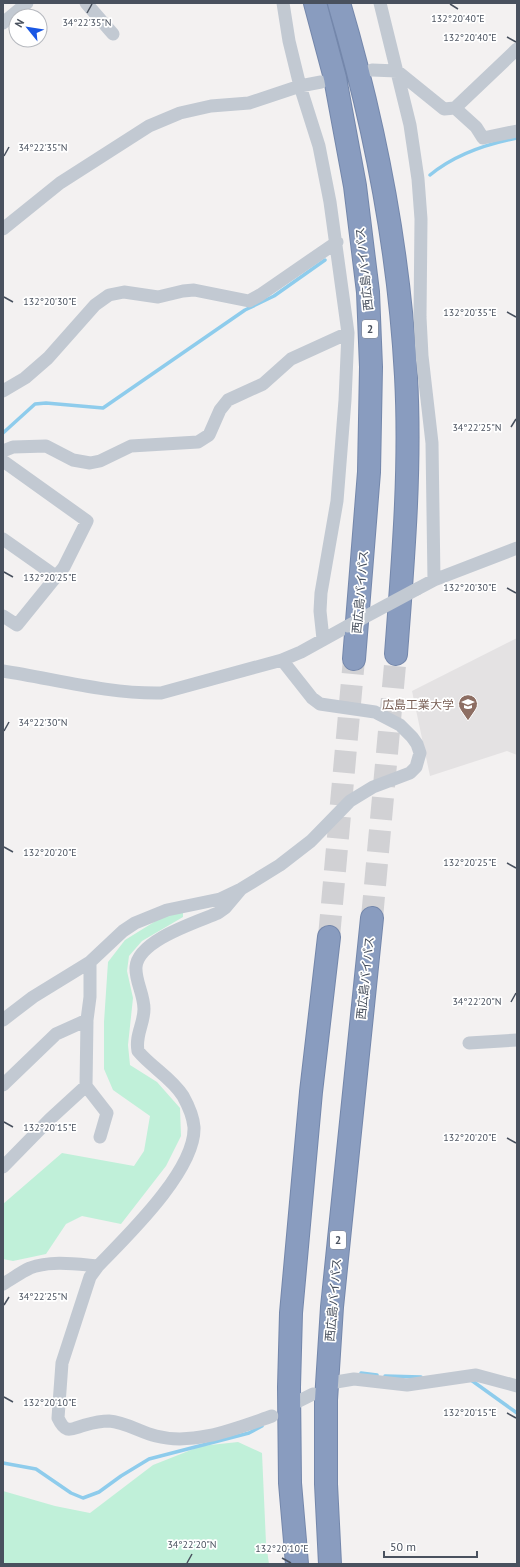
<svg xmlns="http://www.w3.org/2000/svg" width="520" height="1567" viewBox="0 0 520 1567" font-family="'PT Sans','Noto Sans JP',sans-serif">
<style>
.education{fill:#e4e2e3}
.green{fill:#c0f0d9}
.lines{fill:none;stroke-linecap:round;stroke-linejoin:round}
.stream{stroke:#8eccec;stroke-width:3.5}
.motorway-tunnel{stroke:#d1d1d4;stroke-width:22;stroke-dasharray:22 11;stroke-linecap:butt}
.motorway-casing{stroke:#7487ab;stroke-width:24}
.minor{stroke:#c2c9d2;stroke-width:13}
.motorway{stroke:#899cbf;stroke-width:22}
.minor-bridge{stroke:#c2c9d2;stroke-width:13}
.ticks{fill:none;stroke:#49515e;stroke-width:1.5}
.labels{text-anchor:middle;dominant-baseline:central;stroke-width:3.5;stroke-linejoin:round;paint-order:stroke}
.shield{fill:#fff;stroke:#80858e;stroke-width:1}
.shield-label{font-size:11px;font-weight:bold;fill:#49515e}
.street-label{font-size:12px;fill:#49515e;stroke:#fff}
.education-label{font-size:12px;fill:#785e54;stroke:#fff;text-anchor:end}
.ticks-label{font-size:10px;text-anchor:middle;fill:#49515e;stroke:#fff;stroke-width:3.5;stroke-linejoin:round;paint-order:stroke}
</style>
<rect width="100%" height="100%" fill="#f3f1f1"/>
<path class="education" d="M517,638V755L507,751L430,776L412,691Z"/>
<path class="green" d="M183,911V917L142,941L129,956L127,971L133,998L128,1045L130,1065L157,1082L180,1108L181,1136L166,1166L121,1224L82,1216L66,1224L46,1254L13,1261L3,1259V1204L62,1153L134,1166L144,1151L150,1116L113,1090L104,1069V1022L108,962L125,940L167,914Z
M238,1442L262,1453L266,1543L269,1564H3V1491L55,1506L90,1513L153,1465L201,1446Z"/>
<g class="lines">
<path class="stream" d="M430,175C454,155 486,144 517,138
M3,433L35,404L46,403L103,408L245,310L274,296L325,260
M361,1373L377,1375
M385,1376L421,1377
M471,1380L517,1413
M3,1463L36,1469L71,1493L83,1498L99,1492L121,1476L149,1459L249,1433L262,1426"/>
<path class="motorway-tunnel" d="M372,918L396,654
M329,937L354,659"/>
<g class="motorway-casing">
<path id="motorway" d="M315,3L335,78L355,186L368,292L371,367L369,472L354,659
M339,3C375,125 399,249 406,376C411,469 403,562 396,654
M297,1564L290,1483L289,1387L291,1313L311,1092L329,937
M330,1564L326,1484V1400L332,1307L372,918"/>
</g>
<path class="minor" d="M86,3L113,34
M283,3L289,41L300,86L319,146L330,202L348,333L345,400L337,501L321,593L320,611L323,639
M380,3L410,125L418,179L421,219L420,317L422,356L432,443L434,580
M3,23L27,3
M372,70L397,71L444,109L455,108L517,49
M455,108L476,127L483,138L517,131
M3,229L60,183L149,126L180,113L211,106L249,103L300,86L321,82
M3,391L25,378L48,358L95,305L109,295L124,292L158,297L183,291L194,290L249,301L260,295L337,242
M3,451L13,447L46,446L73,460L90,463L100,461L131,446L198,442L209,435L220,410L228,400L263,384L291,359L348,333
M3,461L87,521L64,567L17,625L3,616
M3,539L57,577
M417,589L434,580L517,548
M3,671C55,679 108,694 161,693L282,660L301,652L348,626
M241,889L225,908L218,913C197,922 138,940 136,967C135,981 144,994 144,1009C144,1024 135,1035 138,1051C151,1067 172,1078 183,1096C188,1105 193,1116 194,1127C196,1170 127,1236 98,1266L90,1277L62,1363L58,1418C66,1435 71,1429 85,1425C92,1423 101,1421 109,1421C125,1422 140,1432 156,1436C194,1446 237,1428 272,1416
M3,1020L33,997L90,962L123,931L135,923L167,910L220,899L241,889L280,865L311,841L350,801L373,787L410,773L416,767L420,753L417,744L412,737L400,725L375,712L320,704L312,698L282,660
M469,1043L517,1040
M3,1085L56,1034L87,1020
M86,1086L107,1113L100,1137
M3,1167L50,1119L86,1086L87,1020L90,997V962
M3,1284C12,1279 21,1272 30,1268C51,1260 76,1264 98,1266
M336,1382L354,1379L407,1385L476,1375L517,1386
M297,1402L313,1394"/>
<use href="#motorway" class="motorway"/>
<path class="minor-bridge" d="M348,626L417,589"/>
</g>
<path class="ticks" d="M450,4L458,9M87,13L92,4M507,37L516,42M4,156L9,147M4,297L13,302M507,312L516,317M511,427L516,419M4,572L13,577M507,588L516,593M4,731L9,722M4,847L13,852M507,863L516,868M511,1002L516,993M4,1122L13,1127M507,1138L516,1143M4,1305L9,1297M4,1397L13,1402M507,1413L516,1418M282,1558L291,1563M187,1563L192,1554"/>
<defs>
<g id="university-pin" transform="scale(1)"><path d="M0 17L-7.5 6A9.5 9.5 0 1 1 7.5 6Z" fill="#8d6e63" stroke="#fff"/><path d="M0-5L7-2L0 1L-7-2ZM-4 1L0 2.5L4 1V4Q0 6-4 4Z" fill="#fff"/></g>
</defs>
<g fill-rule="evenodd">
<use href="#university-pin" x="468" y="704"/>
</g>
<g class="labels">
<g class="shield">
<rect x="362" y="320" width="16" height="18" rx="3"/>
<rect x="330" y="1231" width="16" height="18" rx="3"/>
</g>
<g class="shield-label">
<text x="370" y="329">2</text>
<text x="338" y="1240">2</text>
</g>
<g class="street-label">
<text transform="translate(364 269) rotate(-96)">西広島バイパス</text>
<text transform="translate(360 592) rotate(-85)">西広島バイパス</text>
<text transform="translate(365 978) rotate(-84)">西広島バイパス</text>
<text transform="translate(333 1300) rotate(-85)">西広島バイパス</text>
</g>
<g class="education-label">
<text x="454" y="704">広島工業大学</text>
</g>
</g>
<g class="ticks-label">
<text x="458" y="22">132°20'40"E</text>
<text x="87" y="26">34°22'35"N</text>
<text x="470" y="41">132°20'40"E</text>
<text x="43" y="151">34°22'35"N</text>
<text x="50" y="305">132°20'30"E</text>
<text x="470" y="316">132°20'35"E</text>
<text x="477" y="431">34°22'25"N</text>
<text x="50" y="581">132°20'25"E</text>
<text x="470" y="591">132°20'30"E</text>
<text x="43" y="726">34°22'30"N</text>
<text x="50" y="856">132°20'20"E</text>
<text x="470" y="866">132°20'25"E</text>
<text x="477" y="1005">34°22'20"N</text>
<text x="50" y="1131">132°20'15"E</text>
<text x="470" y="1141">132°20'20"E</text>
<text x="43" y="1300">34°22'25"N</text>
<text x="50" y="1406">132°20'10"E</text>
<text x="470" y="1416">132°20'15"E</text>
<text x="192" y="1548">34°22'20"N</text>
<text x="282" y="1552">132°20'10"E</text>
</g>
<rect width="520" height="1567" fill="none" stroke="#49515e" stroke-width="8"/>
<g transform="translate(28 28) rotate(300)"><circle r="19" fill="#ffffff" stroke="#b6b9bf"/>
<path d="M0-3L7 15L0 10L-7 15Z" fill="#1a57e4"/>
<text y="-6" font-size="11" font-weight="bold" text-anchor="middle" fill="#49515e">N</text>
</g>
<path d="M384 1551v6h93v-6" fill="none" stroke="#49515e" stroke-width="2"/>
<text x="390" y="1551" font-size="12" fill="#49515e" stroke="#ffffff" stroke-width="3" paint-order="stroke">50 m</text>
</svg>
